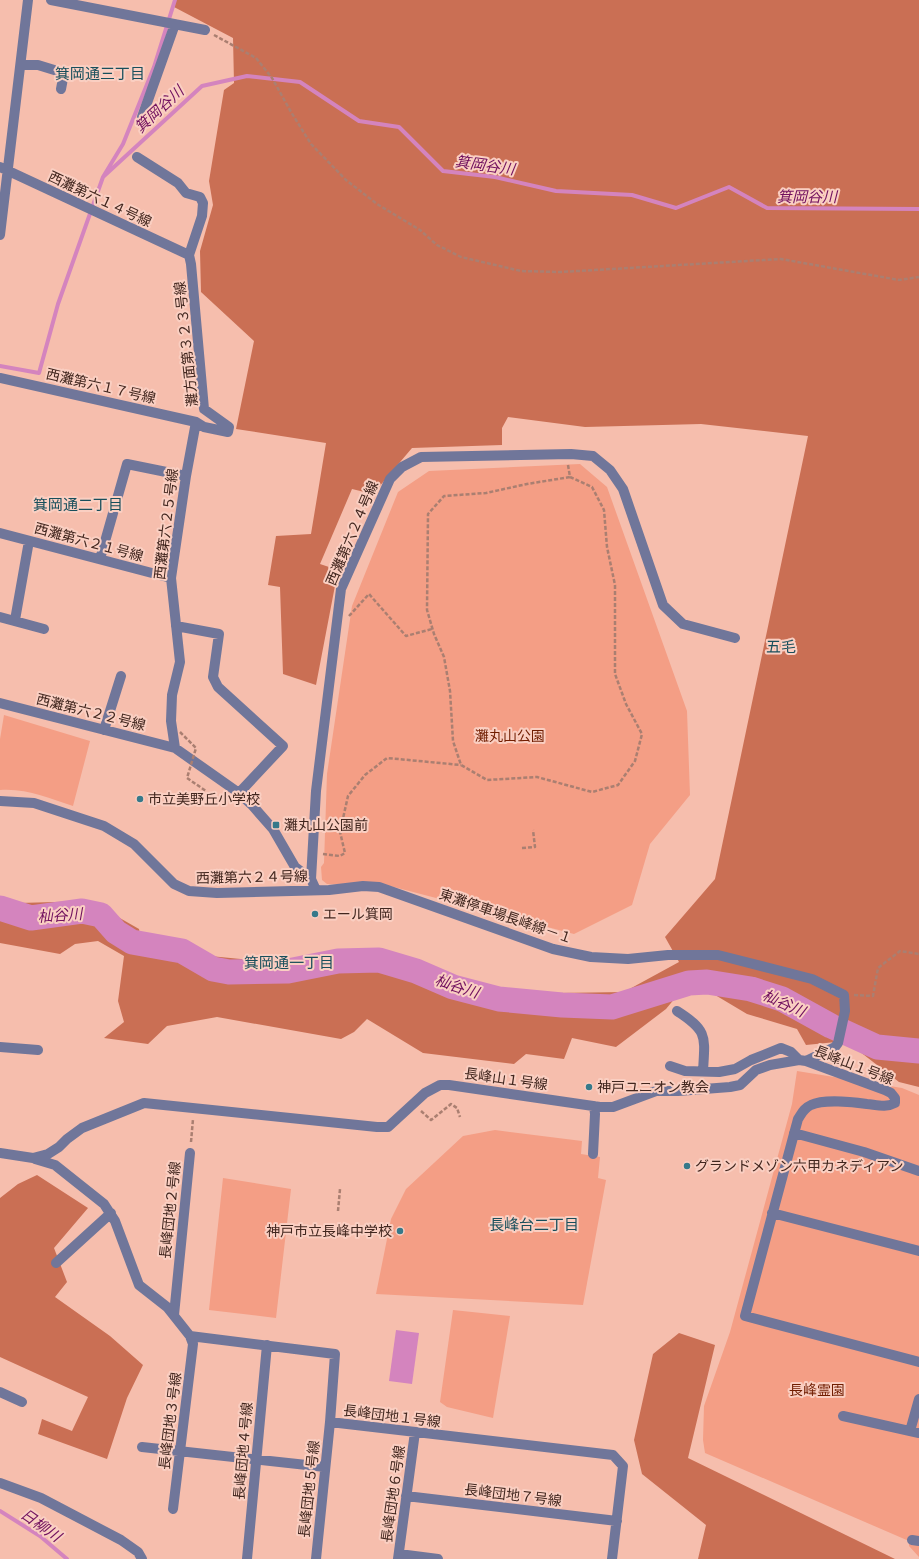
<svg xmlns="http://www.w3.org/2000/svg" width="919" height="1559" viewBox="0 0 919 1559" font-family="Arial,'Noto Sans JP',sans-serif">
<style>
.green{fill:#f49e85}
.forest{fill:#ca6f54}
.water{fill:#d484be}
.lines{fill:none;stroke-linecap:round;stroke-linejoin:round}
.stream{stroke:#d484be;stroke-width:4}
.river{stroke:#d484be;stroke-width:25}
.path{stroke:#aa7f71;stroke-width:2.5;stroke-dasharray:4 2;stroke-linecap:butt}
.minor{stroke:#70769a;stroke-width:10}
.path-bridge{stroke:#aa7f71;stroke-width:2.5;stroke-dasharray:4 2;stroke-linecap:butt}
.poi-dot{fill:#36798a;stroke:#facfc2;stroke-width:1.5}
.labels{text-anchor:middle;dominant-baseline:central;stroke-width:4;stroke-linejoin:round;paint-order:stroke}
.street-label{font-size:14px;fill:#41261e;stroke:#facfc2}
.park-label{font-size:14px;fill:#711d00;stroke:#facfc2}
.poi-label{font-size:14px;fill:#41261e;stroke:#facfc2;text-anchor:start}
.neighbourhood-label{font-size:15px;fill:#174e5b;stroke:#facfc2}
.water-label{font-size:15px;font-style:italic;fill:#700f5e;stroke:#facfc2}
</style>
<rect width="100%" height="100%" fill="#f6bead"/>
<path class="green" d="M580,464L607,487L687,711L690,795L650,844L632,905L574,934L390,886L327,884L322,880L321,867L324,863L327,774L352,606L398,492L429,471Z
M4,715L90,741L73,806C49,798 26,788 0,790V739Z
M797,1071L902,1088L919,1095V1557L909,1546V1541L705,1453L703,1440L704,1406L730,1332L792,1104Z
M495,1130L582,1141L581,1154L600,1157L598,1178L606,1180L583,1305L376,1294L391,1219L406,1189L463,1136Z
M223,1178L291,1189L276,1318L209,1310Z
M453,1310L510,1316L493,1418L447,1407L440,1402Z"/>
<path class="forest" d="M175,0H919V1087L899,1082L846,1041L806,1045L797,1029L747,1014L690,980L666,1009L616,1047L572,1038L564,1059L526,1054L514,1064L423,1053L367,1019L354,1032L341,1039L217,1017L167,1026L148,1044L104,1038L124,1022L118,1001L124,956L98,941L75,944L60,954L0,943V896L19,903L90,901L139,929L143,951L165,956L169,952L271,962L342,952H370L490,991L558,993L624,992L679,962L665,937L715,879L808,436L701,424L585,427L508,417L502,428V445L412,448L373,494L352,489L320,564L338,570L316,685L283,674L280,587L268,585L276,536L311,534L326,443L236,429L254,341L201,292L200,251L213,205L209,181L224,90L234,83L233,38L174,7Z
M37,1175L88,1208L54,1248L67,1282L55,1297L110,1336L143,1365L127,1398L107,1459L38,1434L42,1419L72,1431L88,1397L0,1357V1198L18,1184Z
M679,1333L715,1345L688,1458L895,1559H698L706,1525L642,1474L634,1440L653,1354Z"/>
<path class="water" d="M396,1330L419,1333L412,1384L389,1381Z"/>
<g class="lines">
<path class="stream" d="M103,177L202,86L247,76L300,82L359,121L399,127L443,171L495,177L556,191L632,195L676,208L729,187L767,208L919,209
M0,366L39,373L58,304L103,177L123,144L154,67L175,0
M0,1511L40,1536L67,1559"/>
<path class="river" d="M0,908L31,918L82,911L101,915L116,932L132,942L182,951L213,969L229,972L288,971L338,961L379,960L416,971L453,987L499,999L562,1005L612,1007L689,983L707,982L751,989L782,999L831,1026L877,1047L919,1051"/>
<path class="path" d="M214,35L256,58L272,78L291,112L311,144L346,180L377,204L420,230L437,245L461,257L521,271L561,272L781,259L899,280L919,277
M568,465L570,477
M570,477L592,487L604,510L607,547L615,585V674L626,704L642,734L635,761L618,785L592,792L537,777L487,780L461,765L453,741L450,691L444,657L434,634L427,610L428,514L444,496L486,493L527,484Z
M349,616L369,594L406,636L432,629
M522,848L535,847L533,830
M323,854L340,856L345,853L340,832L348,796L365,775L387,758L461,765
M854,995L873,996L878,968L900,951L919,954
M421,1111L431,1120L451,1104L457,1108L460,1117
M191,1142L193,1119
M338,1211L340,1189"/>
<path class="minor" d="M51,0L205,30
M21,65H38L64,73L61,89
M142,117L175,24
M137,157L178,183L186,193L200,197L203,203L202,216L189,255
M0,167L189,255
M0,235L28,0
M0,378L196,422L204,427L228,432L229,427L204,409L191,264L189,255
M0,533L171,578
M100,559L127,464L186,476
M0,617L44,629
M15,620L29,541
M176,626L219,634L213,677L218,687L283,746L239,793
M0,703L175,748L239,793L252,805L273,829L295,867L311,879
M104,730L121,676
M175,748L171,721L172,695L180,662L171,578L186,476L196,422
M0,801L34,803L104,826L134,844L174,884L189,891L217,893L329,890L363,886L379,887L553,949L591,957L628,959L668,955H718L812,979L844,995L845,1011L838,1043L835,1047L806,1061
M316,890L311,879L316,791L341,589L390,479L402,467L421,457L571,454L593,456L610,470L623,489L663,605L683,624L735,638
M677,1011C708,1031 705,1036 703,1071
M0,1047L38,1050
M670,1066L685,1071L719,1072L735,1069L751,1060L781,1048L791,1052L799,1060
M794,1133L864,1152L919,1171
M0,1153L33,1158L48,1154L59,1147L67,1139L82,1128L144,1103L377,1127H388L425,1093L440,1085H449L600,1107H613L656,1091H678L730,1087L740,1085L756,1070L770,1065L799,1060L806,1061L885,1090L891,1093L895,1098V1103C886,1108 877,1105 867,1104C853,1102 823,1099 811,1105C804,1108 802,1113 798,1119L745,1316L919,1362
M593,1154L595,1114L594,1106
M35,1159L55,1165L104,1204L115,1221L139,1285L167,1307L190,1336L335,1354L330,1422L613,1455L623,1466L612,1559
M772,1213L919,1251
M56,1263L111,1213
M174,1315L190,1153
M0,1392L22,1402
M843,1416L919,1433
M910,1431L919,1399
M142,1447L325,1467
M0,1483L41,1498L121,1540L138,1552L142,1559
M406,1496L617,1521
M173,1509L193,1344L190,1336
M912,1540L919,1541
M399,1554L438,1559
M247,1559L267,1345
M316,1559L330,1422
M398,1559L415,1432"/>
<path class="path-bridge" d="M180,732L196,748L187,778L206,791"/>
</g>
<g class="poi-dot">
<circle cx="140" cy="799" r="4"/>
<rect x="272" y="821" width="8" height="8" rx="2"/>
<circle cx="315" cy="914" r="4"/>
<circle cx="589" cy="1087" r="4"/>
<circle cx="687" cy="1166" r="4"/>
<circle cx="400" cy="1231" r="4"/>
</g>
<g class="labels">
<g class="street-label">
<text transform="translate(100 199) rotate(25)">西灘第六１４号線</text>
<text transform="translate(186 344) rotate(-96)">灘方面第３２３号線</text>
<text transform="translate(101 386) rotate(13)">西灘第六１７号線</text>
<text transform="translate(166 524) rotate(-83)">西灘第六２５号線</text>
<text transform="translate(352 533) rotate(-67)">西灘第六２４号線</text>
<text transform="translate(89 542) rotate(15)">西灘第六２１号線</text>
<text transform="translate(91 712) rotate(14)">西灘第六２２号線</text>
<text transform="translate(252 877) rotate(-1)">西灘第六２４号線</text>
<text transform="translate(506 916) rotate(19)">東灘停車場長峰線－１</text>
<text transform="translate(854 1065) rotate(21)">長峰山１号線</text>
<text transform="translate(506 1079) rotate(8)">長峰山１号線</text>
<text transform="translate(170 1210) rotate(-84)">長峰団地２号線</text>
<text transform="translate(392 1416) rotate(7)">長峰団地１号線</text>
<text transform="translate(170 1421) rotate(-83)">長峰団地３号線</text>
<text transform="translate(243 1451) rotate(-85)">長峰団地４号線</text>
<text transform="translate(309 1489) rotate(-84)">長峰団地５号線</text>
<text transform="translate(393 1494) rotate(-82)">長峰団地６号線</text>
<text transform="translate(513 1495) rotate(7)">長峰団地７号線</text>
</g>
<g class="park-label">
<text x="510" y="736">灘丸山公園</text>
<text x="817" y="1390">長峰霊園</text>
</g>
<g class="poi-label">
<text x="148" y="799">市立美野丘小学校</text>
<text x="284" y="825">灘丸山公園前</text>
<text x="323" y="914">エール箕岡</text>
<text x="597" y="1087">神戸ユニオン教会</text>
<text x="695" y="1166">グランドメゾン六甲カネディアン</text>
<text x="392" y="1231" text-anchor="end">神戸市立長峰中学校</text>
</g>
<g class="neighbourhood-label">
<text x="100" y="73">箕岡通三丁目</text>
<text x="78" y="504">箕岡通二丁目</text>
<text x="781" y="646">五毛</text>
<text x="289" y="962">箕岡通一丁目</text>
<text x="534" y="1224">長峰台二丁目</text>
</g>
<g class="water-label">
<text transform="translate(159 109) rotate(-43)">箕岡谷川</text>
<text transform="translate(485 165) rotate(8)">箕岡谷川</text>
<text x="807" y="196">箕岡谷川</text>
<text transform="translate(60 915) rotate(-4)">杣谷川</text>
<text transform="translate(457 986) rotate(18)">杣谷川</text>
<text transform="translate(784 1003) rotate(24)">杣谷川</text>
<text transform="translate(41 1525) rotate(35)">日柳川</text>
</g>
</g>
</svg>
